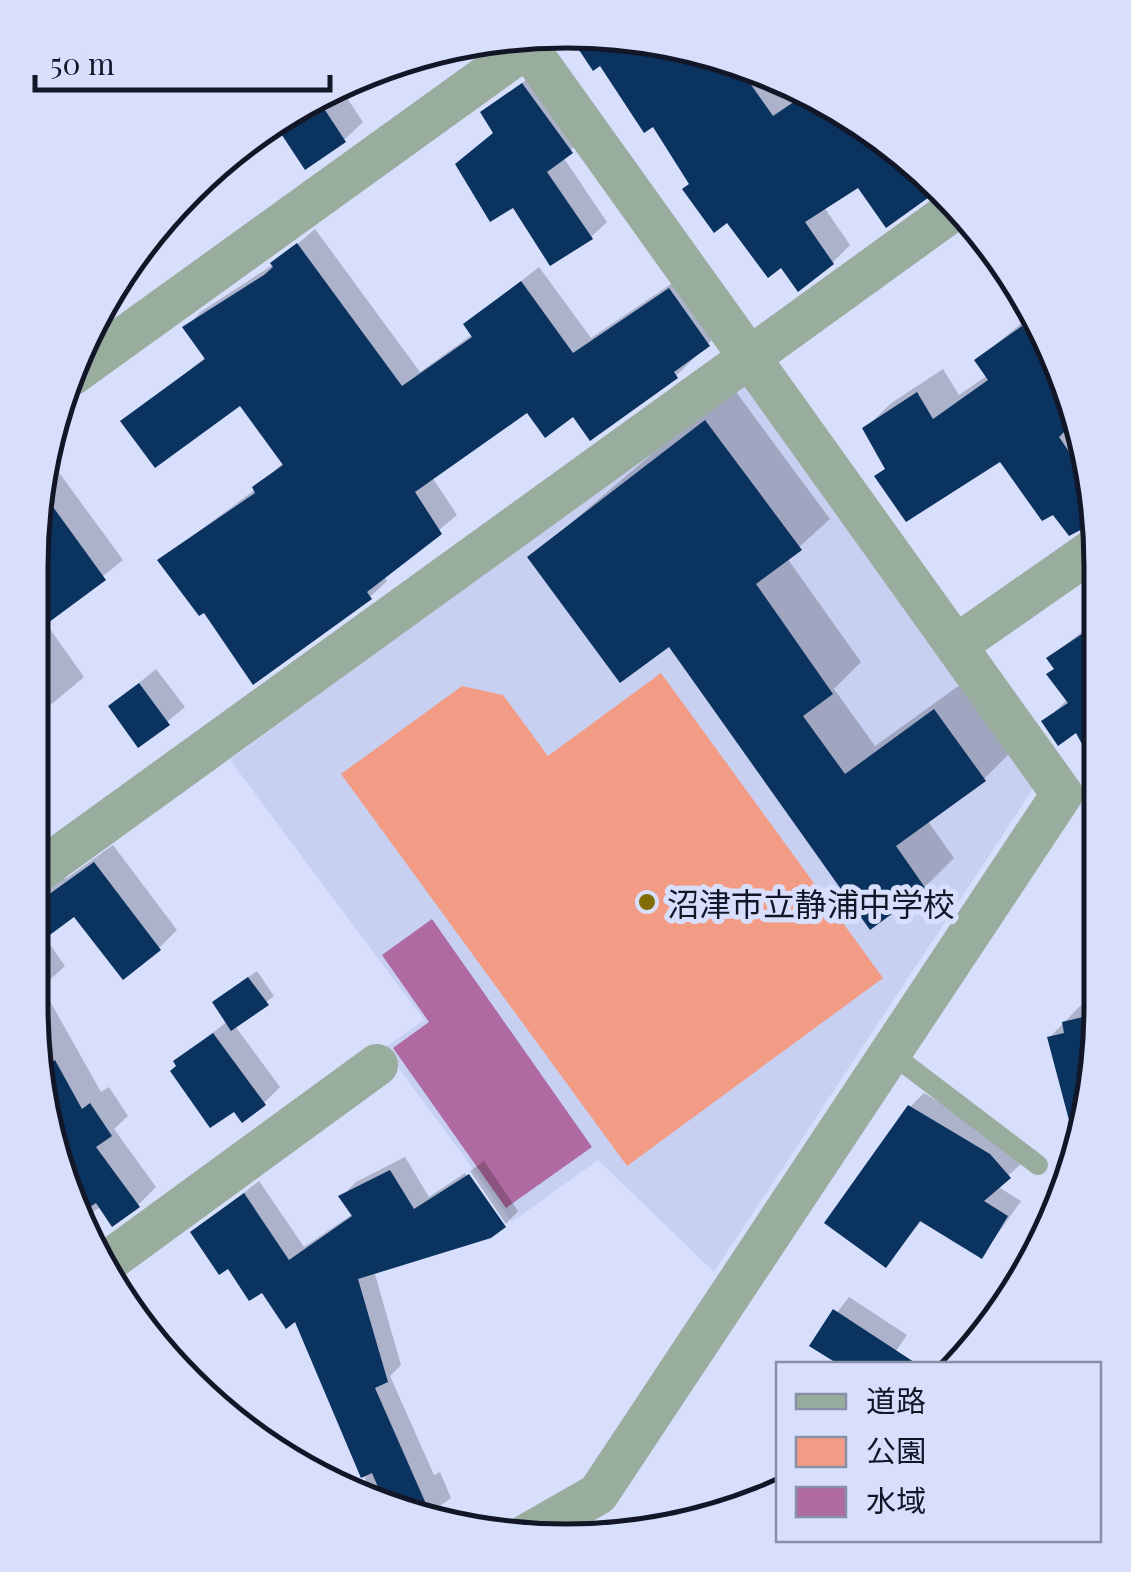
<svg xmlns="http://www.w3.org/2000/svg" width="1131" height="1572" viewBox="0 0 1131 1572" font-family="'Playfair Display','Noto Sans JP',serif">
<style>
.built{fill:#c8d0f1}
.green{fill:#f29c86}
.water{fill:#af6ba1}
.shadow{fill:#0003}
.building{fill:#0b3360}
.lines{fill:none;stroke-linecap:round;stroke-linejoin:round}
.lane{stroke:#99ad9f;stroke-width:20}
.street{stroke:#99ad9f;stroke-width:42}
.poi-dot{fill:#826c08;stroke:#d8dffd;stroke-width:4}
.labels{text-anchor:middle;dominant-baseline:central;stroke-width:10;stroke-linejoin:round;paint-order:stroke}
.poi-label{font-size:32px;fill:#131627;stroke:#d8dffd;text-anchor:start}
.rim{fill:none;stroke:#131627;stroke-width:5}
</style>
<rect width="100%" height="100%" fill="#d8dffd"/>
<path class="built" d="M749,378L1037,783L714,1272L598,1160L512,1222L384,1048L424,1020L230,760Z"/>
<path class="green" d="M661,673L883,978L627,1166L341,774L462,686L503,695L548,756Z"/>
<path class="water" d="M432,919L592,1147L506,1208L393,1048L429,1022L382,955Z"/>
<path class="shadow" d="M601,31L803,85L937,189L859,185L824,207L850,245L833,262L782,265L691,183Z
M539,70L586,136L563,157L607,222L591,237L495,132L483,112Z
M341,89L363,122L344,140L278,125Z
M315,229L420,372L473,334L466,324L539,267L591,338L686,274L724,328L676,376L573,414L528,409L432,477L457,515L384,576L387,581L370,597L160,560L256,489L284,462L240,402L124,422L207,356L186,327L202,311L274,264Z
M99,306L104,313L92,325Z
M1035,312L1046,329L1096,495V519L1069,533L1000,459L887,467L865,429L890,404L943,369L959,395L988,375L977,360Z
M736,392L830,519L787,558L861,662L834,689L875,746L964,682L1014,749L984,779L927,820L954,858L925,887L870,926L670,644L531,557L653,453Z
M44,452L123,560L45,622L84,677L36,717Z
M1097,620L1098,768L1077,730L1044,722L1068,699L1049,658Z
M156,669L185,707L139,745L111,706Z
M113,845L177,930L159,948L75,914L44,936L65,966L42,987L101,1092L109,1087L128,1116L114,1129L156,1187L138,1205L102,1206L82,1219L48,1146L30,1006L33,873L41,880L67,878Z
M257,971L274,996L235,1026L280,1087L264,1103L235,1108L176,1061L228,1021L223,995Z
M1100,1002V1041L1049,1038L1080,1006Z
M924,1093L1004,1141L1023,1162L997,1186L1021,1201L982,1256L923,1219L886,1265L910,1107Z
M405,1157L429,1197L465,1173L501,1226L374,1271L401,1365L390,1376L434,1475L440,1472L451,1498L422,1519L375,1502L297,1319L194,1232L259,1181L304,1247L353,1214L342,1196L356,1182Z
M484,1161L518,1211L506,1224L470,1171Z
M120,1278L208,1402L215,1399L222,1416L213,1409L120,1304L111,1283Z
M849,1297L907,1335L887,1364H842L812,1345Z"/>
<path class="building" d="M601,31L740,69L773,116L810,91L939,190L886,228L858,188L805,222L834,264L798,292L781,268L768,278L727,223L714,233L682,189L689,184L653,127L644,133L600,66L593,71L569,35Z
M522,83L573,153L547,172L593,239L550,266L513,208L490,222L455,164L493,133L480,112Z
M319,101L346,142L305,170L276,126Z
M297,243L402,386L472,337L463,324L521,281L573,353L669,288L710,346L674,372L678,378L590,441L573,417L545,438L527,413L415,492L442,534L367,592L372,599L253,685L204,613L199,616L157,560L255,493L252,487L283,465L240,406L155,468L120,421L205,359L182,327L264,275L273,267L270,263Z
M1022,326L1063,385L1074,422L1059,437L1094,488L1096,522L1069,536L1053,515L1042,521L1000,462L906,522L874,476L885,469L862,428L917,392L933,419L988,380L974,360Z
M705,420L802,550L756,584L833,694L803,716L845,774L934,709L986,781L896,846L926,889L870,930L669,647L620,683L527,557Z
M40,489L106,580L37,631Z
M1097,624L1098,707V774L1076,733L1058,746L1041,721L1068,703L1046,674L1054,669L1046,658Z
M139,683L170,725L138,748L108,706Z
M94,862L161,950L123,980L74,917L31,949L32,900L48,895Z
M248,977L269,1005L231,1031L212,1002Z
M1100,1013V1041L1074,1139L1047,1037L1064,1033L1062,1022Z
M213,1033L266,1105L242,1123L234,1112L210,1128L170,1071L176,1066L173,1061Z
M55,1060L82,1109L90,1103L112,1136L96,1147L140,1207L112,1227L96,1203L79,1214L48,1146L38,1070Z
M908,1105L990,1154L1011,1178L984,1201L1008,1216L982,1259L920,1221L886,1268L824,1223Z
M390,1170L414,1209L469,1174L506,1227L491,1238L358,1279L388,1382L375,1388L434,1522L386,1506L372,1473L361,1478L295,1322L286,1329L262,1293L249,1301L228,1269L219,1275L190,1232L244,1193L289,1260L352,1216L338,1196Z
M833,1309L917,1364H838L809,1346Z"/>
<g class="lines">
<path class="lane" d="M888,1051L1038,1165"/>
<path class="street" d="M523,41L1062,794L598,1494L528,1534
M73,374L538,39
M958,644L1097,547
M33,875L959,206
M103,1265L377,1065"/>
</g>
<circle class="poi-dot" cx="647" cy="902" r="10"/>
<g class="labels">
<g class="poi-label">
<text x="667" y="902">沼津市立静浦中学校</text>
</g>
</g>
<path d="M0 0H1131V1572H0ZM566 48H566A518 518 0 0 1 1084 566V1006A518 518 0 0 1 566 1524H566A518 518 0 0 1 48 1006V566A518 518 0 0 1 566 48Z" fill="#d8dffd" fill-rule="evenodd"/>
<path class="rim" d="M566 48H566A518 518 0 0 1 1084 566V1006A518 518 0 0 1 566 1524H566A518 518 0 0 1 48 1006V566A518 518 0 0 1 566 48Z"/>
<rect x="776" y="1362" width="325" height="180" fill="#d8dffd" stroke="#898fa7" stroke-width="2.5"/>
<rect x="796" y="1394" width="50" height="15" fill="#99ad9f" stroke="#898fa7" stroke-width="2.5"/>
<text x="866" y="1412" font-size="30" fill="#131627">道路</text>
<rect x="796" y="1437" width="50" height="30" fill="#f29c86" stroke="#898fa7" stroke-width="2.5"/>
<text x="866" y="1462" font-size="30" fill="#131627">公園</text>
<rect x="796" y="1487" width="50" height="30" fill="#af6ba1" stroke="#898fa7" stroke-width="2.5"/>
<text x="866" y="1512" font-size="30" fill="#131627">水域</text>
<path d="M35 75v15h295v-15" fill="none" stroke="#131627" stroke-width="5"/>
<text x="50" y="75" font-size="30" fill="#131627" stroke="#d8dffd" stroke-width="8" paint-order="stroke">50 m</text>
</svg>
